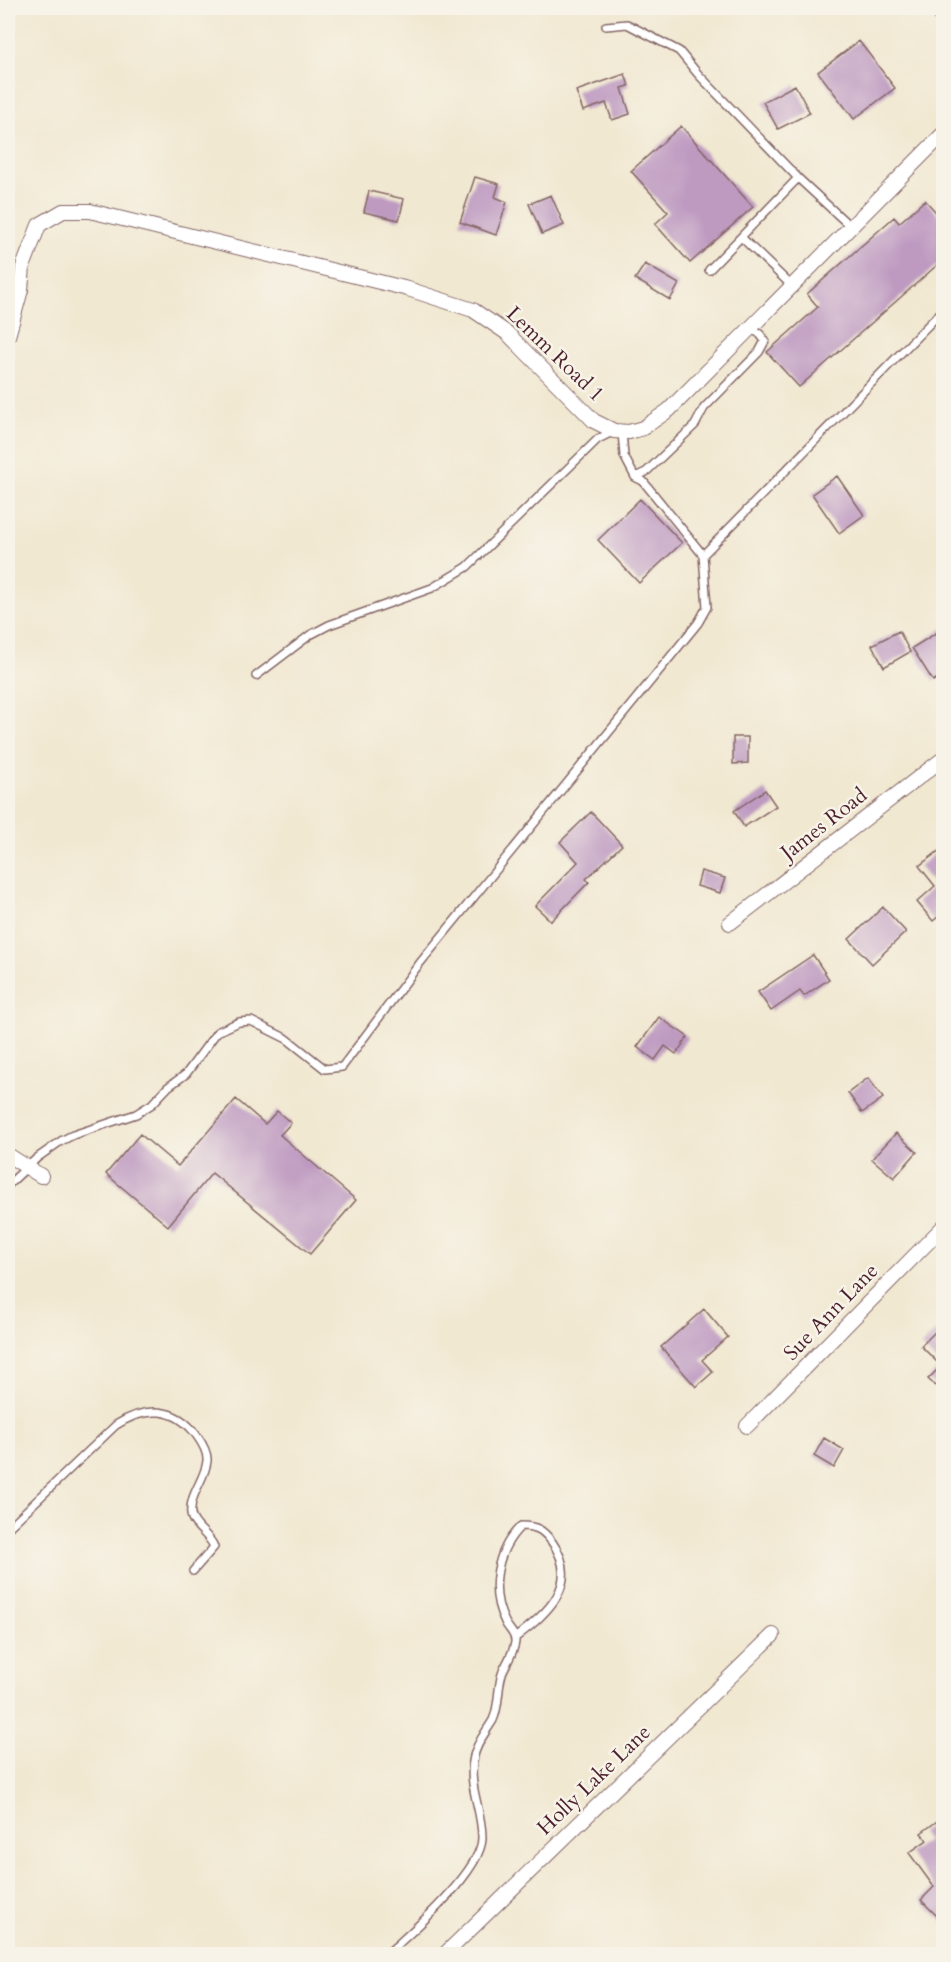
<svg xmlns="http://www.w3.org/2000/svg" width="951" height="1962" viewBox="0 0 951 1962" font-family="Cardo,serif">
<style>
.building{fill:#be9ac1}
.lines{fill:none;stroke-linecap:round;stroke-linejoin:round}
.service-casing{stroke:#846565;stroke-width:10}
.minor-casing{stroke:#846565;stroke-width:16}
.secondary-casing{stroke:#846565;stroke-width:22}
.service{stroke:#fff;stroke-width:7}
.minor{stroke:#fff;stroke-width:14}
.secondary{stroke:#fbe6c4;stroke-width:20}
.labels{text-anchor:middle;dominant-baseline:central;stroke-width:5;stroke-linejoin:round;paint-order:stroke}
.street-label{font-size:21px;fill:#4a1f2b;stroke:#f7f3e8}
</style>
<rect width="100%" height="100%" fill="#f7f3e8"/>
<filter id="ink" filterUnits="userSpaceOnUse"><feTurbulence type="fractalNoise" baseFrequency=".0167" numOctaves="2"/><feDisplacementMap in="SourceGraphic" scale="12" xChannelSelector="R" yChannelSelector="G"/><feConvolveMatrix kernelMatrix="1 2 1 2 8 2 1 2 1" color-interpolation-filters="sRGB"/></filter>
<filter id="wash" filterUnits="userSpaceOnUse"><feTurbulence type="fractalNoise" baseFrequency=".008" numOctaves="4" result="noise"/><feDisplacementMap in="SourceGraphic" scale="24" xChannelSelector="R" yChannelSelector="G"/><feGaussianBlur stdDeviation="1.35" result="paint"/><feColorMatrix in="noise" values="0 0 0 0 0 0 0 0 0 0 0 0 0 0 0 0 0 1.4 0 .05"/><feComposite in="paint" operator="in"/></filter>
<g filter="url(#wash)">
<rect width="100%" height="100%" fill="#f1e8d1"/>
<g id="blocks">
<path class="building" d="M859,41L895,88L854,119L818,72Z
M625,74L629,86L622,88L630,114L612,120L606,103L583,111L576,91Z
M795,85L810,113L778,129L763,102Z
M681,126L753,207L690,263L655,224L668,212L631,171Z
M475,177L499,184L495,197L507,202L496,235L460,222Z
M369,191L404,199L399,220L364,212Z
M551,195L564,225L542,234L529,204Z
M925,200L944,221V259L799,387L767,352L818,307L807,294L894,217L899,223Z
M645,264L679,284L670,300L635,279Z
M837,476L864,515L839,533L812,494Z
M640,499L682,543L639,583L598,540Z
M944,628V674L933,681L912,648Z
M899,631L910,652L884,667L872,645Z
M733,737H748V763L733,764Z
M765,790L776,806L744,827L734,811Z
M591,812L622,845L586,879L589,882L551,921L535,906L578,862L560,842Z
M944,847V912L933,921L917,902L935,886L919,866Z
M701,871L725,878L720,893L697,886Z
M883,907L906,932L872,964L849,939Z
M813,955L829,979L804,996L800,991L771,1011L758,992Z
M659,1017L688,1037L676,1054L665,1046L655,1060L637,1047Z
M868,1078L883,1098L862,1113L848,1093Z
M236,1099L265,1124L277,1111L291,1123L280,1135L356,1200L310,1254L212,1173L168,1226L106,1174L140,1134L178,1166Z
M896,1133L917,1152L894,1178L872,1159Z
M704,1309L728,1337L702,1360L713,1372L696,1387L661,1347Z
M944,1323V1394L928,1379L941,1366L921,1346Z
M824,1438L844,1450L834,1468L814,1456Z
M944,1816V1923L921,1900L934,1887L909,1853L927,1840L921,1833Z"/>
</g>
</g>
<g filter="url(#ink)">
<use href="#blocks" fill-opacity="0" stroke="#846565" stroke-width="1.5"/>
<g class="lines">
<g class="service-casing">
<path id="service" d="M606,26L627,24L679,51L698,74L798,178L851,227
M741,237L793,287
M709,270L798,178
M622,432L624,456L635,477L646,472L695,425L704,408L759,352L765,341L760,334L751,329
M703,555L944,309
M256,676L310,635L329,625L432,588L467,567L598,439L614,431
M8,1185L37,1158L61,1141L73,1135L136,1114L152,1104L168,1087L186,1074L217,1032L239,1022L251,1021L287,1039L325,1069L342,1067L420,963L698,623L707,607L703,555L643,481L635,477
M8,1528L116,1425C145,1406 176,1406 197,1436C202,1443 208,1452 207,1461C205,1480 189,1494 191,1514C192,1526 210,1535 214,1547L193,1571
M387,1954C412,1932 483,1870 482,1837C482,1809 467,1785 474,1756C477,1742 486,1732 493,1720C500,1705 497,1686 503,1671C507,1662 514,1652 515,1642C516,1634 508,1629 505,1622C489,1591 496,1550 521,1526C537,1526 543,1530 552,1542C582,1584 547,1613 515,1638"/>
</g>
<g class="minor-casing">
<path id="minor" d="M8,336L21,290L23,267L39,225L63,211H90L408,289L473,310L507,333L594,421L614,431L629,432L643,428L669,410L944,133
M730,923L944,758
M8,1155L41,1176
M747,1426L944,1226
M445,1954L773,1635"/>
</g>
<g class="secondary-casing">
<path id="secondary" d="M940,8L944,15"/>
</g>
<use href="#service" class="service"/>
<use href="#minor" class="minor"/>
<use href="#secondary" class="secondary"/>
</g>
</g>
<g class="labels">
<g class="street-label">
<text transform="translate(555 354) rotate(44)">Lemm Road 1</text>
<text transform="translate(824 824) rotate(-38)">James Road</text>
<text transform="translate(831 1312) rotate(-46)">Sue Ann Lane</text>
<text transform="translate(594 1780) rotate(-44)">Holly Lake Lane</text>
</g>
</g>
<rect width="951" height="1962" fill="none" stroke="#f7f3e8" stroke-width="30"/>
</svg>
